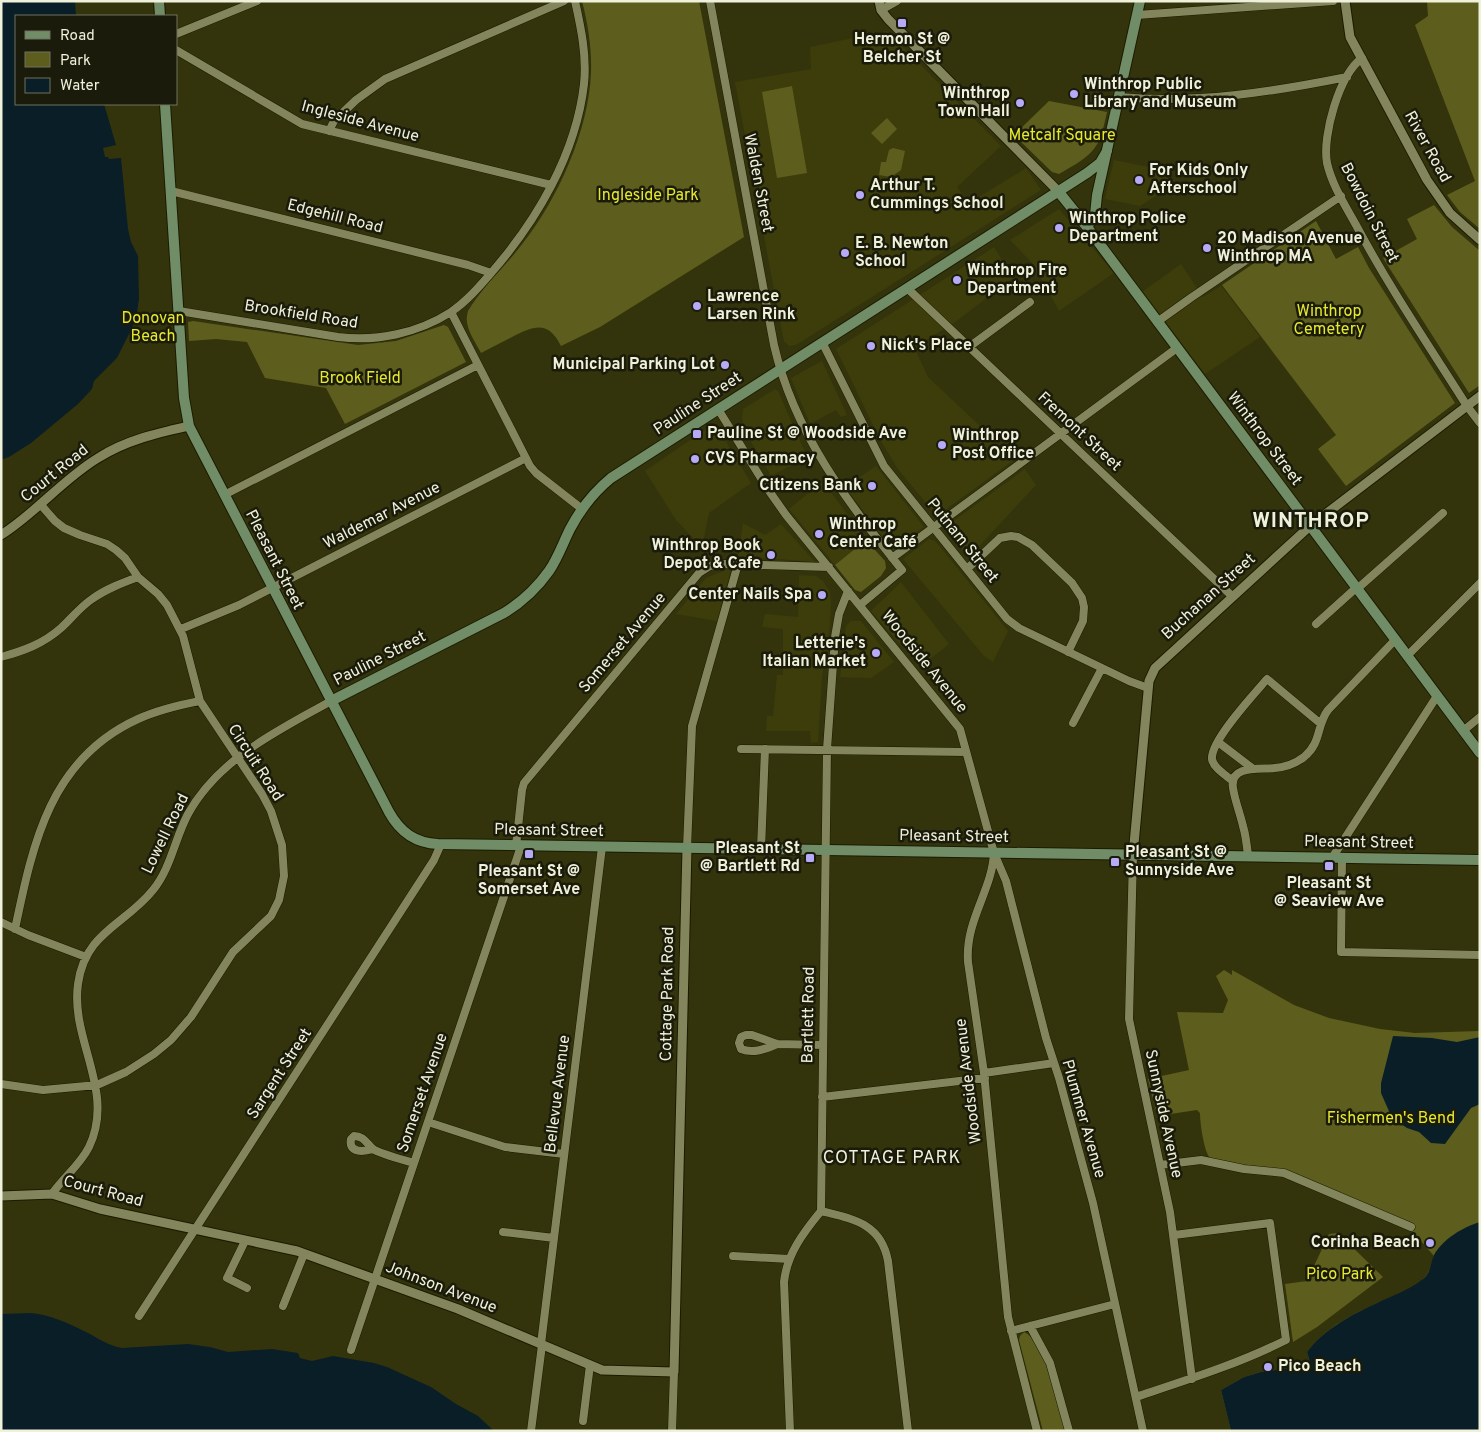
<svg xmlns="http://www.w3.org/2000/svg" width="1481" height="1432" viewBox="0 0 1481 1432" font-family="Overpass,sans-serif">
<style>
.built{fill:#3c3d0a}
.green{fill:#5d5e1d}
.water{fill:#0a1e27}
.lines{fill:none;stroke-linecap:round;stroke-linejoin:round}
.minor-casing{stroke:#1b1b00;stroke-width:9}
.tertiary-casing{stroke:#1b1b00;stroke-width:11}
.secondary-casing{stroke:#1b1b00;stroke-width:12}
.minor{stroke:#83855c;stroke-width:8}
.tertiary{stroke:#83855c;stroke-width:9}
.secondary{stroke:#718d68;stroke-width:10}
.poi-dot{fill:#b7abf8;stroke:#1a1b0a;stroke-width:2}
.labels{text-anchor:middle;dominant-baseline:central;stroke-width:5;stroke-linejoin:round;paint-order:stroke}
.poi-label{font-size:16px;font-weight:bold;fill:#f0f1db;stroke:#1a1b0a;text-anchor:start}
.street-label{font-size:16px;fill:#f0f1db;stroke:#1a1b0a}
.park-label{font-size:16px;fill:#e7e92f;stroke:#1a1b0a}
.neighbourhood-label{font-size:18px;letter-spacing:1px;fill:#f0f1db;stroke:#1a1b0a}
.district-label{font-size:21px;font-weight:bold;letter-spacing:1px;fill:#f0f1db;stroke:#1a1b0a}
</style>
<rect width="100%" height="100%" fill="#34340c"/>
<path class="built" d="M887,31L1001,146L957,187L969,203L1026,168L1041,190L796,345L789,346L784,341L783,337L735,82L811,69L810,47Z
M1114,160L1168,171L1167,189L1140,206L1105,199Z
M1059,209L1114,273L1059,311L1033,264L1010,240Z
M994,247L1013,278L954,323L914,347L928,377L1015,459L937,516L897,468L881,441L836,349Z
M1181,264L1203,297L1221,286L1260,337L1205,374L1142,292Z
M822,361L847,415L841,417L836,410L810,424L791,378Z
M775,389L778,391L807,457L771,476L749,438L743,426L742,417L743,409Z
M715,423L751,483L709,513L702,547L676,520L645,471Z
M876,466L924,527L893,550L845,487Z
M1025,469L1036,485L969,557L945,527Z
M823,481L866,540L835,565L789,509Z
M743,523L765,535L781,524L815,562L738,556Z
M929,539L935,541L942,549L1008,631L993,662L984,656L903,559Z
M726,570H731L717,621L676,614L706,578Z
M799,575L816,576L823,581L830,592L831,601L830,625L822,677L818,742L811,743L810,731H766L767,716H773L777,675H783V629L762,627L765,614L798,617Z
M901,582L949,644L920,667L871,611Z
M851,621H861L894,662L871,678L840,677L846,626Z"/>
<path class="green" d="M582,1H699L744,237L600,327L561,346C548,320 534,326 512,337C502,342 491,348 481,353C474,339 463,326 468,311C483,286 506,266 523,243C558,199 589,129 591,73C592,49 588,24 582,1Z
M1427,1H1480V229L1460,212L1447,195L1475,181L1415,25L1428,16Z
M792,86L807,173L777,178L762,92Z
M1049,101L1107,112C1101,138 1100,149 1076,164C1070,167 1065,171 1059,174L1052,172L1014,135Z
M887,118L897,129L882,144L871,133Z
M893,148L905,151L901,170L891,177L879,175L881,162H886L889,150Z
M1434,205L1452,227L1480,251V385L1469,393L1383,258L1417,239L1407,219Z
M1316,221L1336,259L1358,247L1369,268L1455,403L1346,486L1318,449L1336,435L1222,285Z
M193,321L358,345L396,341L444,325L448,327L466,362L345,424L326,388L265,378L247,342L216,339L189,341L188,322Z
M866,540L885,561L886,568L881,576L861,592L855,590L835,565Z
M1224,970L1232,975V970L1294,1005L1329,1018L1380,1029L1415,1033L1480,1031V1328L1231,1431L1221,1390L1244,1377L1261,1372L1304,1366L1306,1369H1310L1311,1366L1307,1352C1325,1327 1357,1312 1384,1300C1397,1294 1415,1288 1425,1277C1430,1271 1432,1263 1434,1256L1413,1232L1405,1228L1406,1222L1292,1172L1249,1167L1211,1159C1204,1153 1200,1123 1200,1113L1197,1110L1157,1116L1148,1079L1189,1070L1177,1012L1223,1013L1228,1000L1216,976Z
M1338,1233L1383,1277L1317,1327L1293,1342L1285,1284L1307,1281L1329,1234Z
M1024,1332C1045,1341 1060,1409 1065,1431H1043L1019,1340L1020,1336Z"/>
<path class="water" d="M1,1H75L76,16H16V104H104L116,145L103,148L105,157H108L109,159L121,158L128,229L131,242L138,256L139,299L136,319L131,330L117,358L94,381L92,389L78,404L31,443L9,457L1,460Z
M1393,1036L1432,1038L1457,1042L1480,1037V1104L1471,1108L1445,1144L1431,1143L1419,1132L1407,1128L1392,1118L1381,1093V1083Z
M1480,1222V1431H1231L1221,1390L1244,1377L1261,1372L1304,1366L1306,1369H1310L1311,1366L1307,1352C1323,1330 1351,1315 1375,1304C1391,1296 1409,1290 1423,1279C1431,1273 1430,1264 1434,1255C1443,1239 1463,1227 1480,1222Z
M31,1313C51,1315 68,1323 86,1332C98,1338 109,1346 122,1348L188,1344L210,1347L228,1352L272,1349L298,1353L300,1358L312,1361L333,1356L374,1363L387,1367L431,1387L456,1404L478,1416L494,1431H1V1314Z"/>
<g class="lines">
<g class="minor-casing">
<path id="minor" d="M710,1L774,345C794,433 847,501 902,570L860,605
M881,10L897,1
M1137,15L1333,1
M176,34L257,1
M176,50L302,124L551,185
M1362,58C1339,75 1322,136 1327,163C1332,185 1345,205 1356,225C1389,287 1429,346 1467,406L1480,423
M1119,97C1196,104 1272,92 1347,77
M329,131L334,121L356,100L385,79L564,1
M171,191L468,265L491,273
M907,288L1232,596
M179,311L338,337C377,342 418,333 451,312C467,301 479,287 492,272C537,220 576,154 584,84C587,56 581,28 575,1
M451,312L530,466L536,473L582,509
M1157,322L1192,297L1341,196
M822,342L884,466L1007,619L1019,628L1129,681L1148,688
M969,347L1030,302
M718,409L767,488L786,515L960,729L994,853C992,891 965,920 968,962L984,1073L1008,1317L1037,1431
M224,495L478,365
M892,558L1177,348
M967,569L1000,538L1011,536L1018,537L1032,545L1072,583L1082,598L1084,607L1083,621L1068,652
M1357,589L1443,513
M1316,624L1356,588
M181,629L239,605L526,458
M1407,656L1480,583
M1,657C23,651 43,644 61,628C71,619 80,607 92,599C106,589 122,583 138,577
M1073,723L1102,668
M1463,731L1480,717
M1218,742L1252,768
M741,749L966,752
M1233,781C1227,776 1213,768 1212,759C1210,741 1255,693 1267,679L1321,724
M516,846L522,790L524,783L699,573L710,566L724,564L829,567
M687,848L692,726L738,564
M761,849L765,749
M994,853L1006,881L1046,1038L1059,1078L1093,1203L1143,1431
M1133,855L1129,1019L1170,1212L1192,1379
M1248,856C1247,846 1246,836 1243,826C1240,813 1235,801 1233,788C1229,764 1262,770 1275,768C1286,767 1295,764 1304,757C1322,742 1316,726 1328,710L1395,640
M1332,858L1437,696
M1342,858L1341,952L1480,955
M1,922L28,935L86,957
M15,929C33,843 50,759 138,719C158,710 179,705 200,701
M777,1044C766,1049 753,1054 741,1049L739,1043L741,1037L746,1035H752L777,1044L823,1045
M984,1073L1054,1063
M1,1084L43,1090L97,1085L126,1072L154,1054L171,1040L191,1017L233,952L271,916L279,900L284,876L282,845L271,811L262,794L200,701L183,636L167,605L158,594L138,577L125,558L116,550L107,544L80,535L64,528L55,521L41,505
M822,1097L985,1078
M428,1122L505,1147L564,1154
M373,1149C363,1152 348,1153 351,1139L354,1136C364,1136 366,1143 373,1149C380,1154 404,1160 414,1163
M1160,1165L1201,1160L1244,1169L1284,1173L1411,1227
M52,1194C63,1178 80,1165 89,1147C116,1091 70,1040 78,984C85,932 125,925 153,890C171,868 175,838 188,814C219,758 278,731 331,701
M821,1211C853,1219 881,1223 888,1261L908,1431
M503,1232L554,1238
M245,1241L227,1278L247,1288
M733,1256L789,1259
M283,1306L304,1254
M139,1316L434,860L441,844
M1030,1326L1050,1363L1069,1431
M1011,1331L1115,1304
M541,1344L602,847
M351,1350L521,846
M1136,1397C1187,1380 1238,1364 1286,1340L1270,1223L1174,1235
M583,1421L590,1365
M531,1431L542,1345
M672,1431L674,1372
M790,1431L784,1282C787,1254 803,1233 821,1211L827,749L835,637L839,614L848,591"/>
</g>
<g class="tertiary-casing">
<path id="tertiary" d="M879,1L881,10L888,19L1058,191
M1345,1L1350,37L1427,180L1450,213L1480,240
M1,535C36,513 63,479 98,458C126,440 158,433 189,426
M1133,855L1149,681L1155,668L1310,526L1480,396
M1,1196L52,1194L100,1209L297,1251L458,1309L602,1370L674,1372L687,848"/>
</g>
<g class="secondary-casing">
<path id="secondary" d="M159,1L160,16
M165,104L184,398L189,426L389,812C400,832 415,843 438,844L1480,860
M1058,191L1087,227L1480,753
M1087,227L1095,215L1097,195L1140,1
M331,701L504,613C522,602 537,588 549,571C558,558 563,543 570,529C580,510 594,492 611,478L1087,173L1100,163L1107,151"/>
</g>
<use href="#minor" class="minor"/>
<use href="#tertiary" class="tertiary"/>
<use href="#secondary" class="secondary"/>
</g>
<g class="poi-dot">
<rect x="897" y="18" width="10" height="10" rx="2.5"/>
<circle cx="1074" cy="94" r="5"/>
<circle cx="1020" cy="103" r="5"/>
<circle cx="1139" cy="180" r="5"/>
<circle cx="860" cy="195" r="5"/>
<circle cx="1059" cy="228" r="5"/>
<circle cx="1207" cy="248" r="5"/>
<circle cx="845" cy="253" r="5"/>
<circle cx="957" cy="280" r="5"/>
<circle cx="697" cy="306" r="5"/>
<circle cx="871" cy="346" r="5"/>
<circle cx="725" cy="365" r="5"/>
<rect x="692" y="429" width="10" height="10" rx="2.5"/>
<circle cx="942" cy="445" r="5"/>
<circle cx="695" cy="459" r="5"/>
<circle cx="872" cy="486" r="5"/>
<circle cx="819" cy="534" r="5"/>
<circle cx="771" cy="555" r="5"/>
<circle cx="822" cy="595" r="5"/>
<circle cx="876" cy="653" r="5"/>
<rect x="524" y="849" width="10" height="10" rx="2.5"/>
<rect x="805" y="853" width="10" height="10" rx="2.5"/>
<rect x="1110" y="857" width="10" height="10" rx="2.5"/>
<rect x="1324" y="861" width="10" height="10" rx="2.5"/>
<circle cx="1430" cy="1243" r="5"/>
<circle cx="1268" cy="1367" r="5"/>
</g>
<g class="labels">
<g class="poi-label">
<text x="902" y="40" text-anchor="middle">Hermon St @<tspan x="902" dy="18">Belcher St</tspan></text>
<text x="1084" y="85">Winthrop Public<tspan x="1084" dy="18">Library and Museum</tspan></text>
<text x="1010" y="94" text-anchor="end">Winthrop<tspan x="1010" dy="18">Town Hall</tspan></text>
<text x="1149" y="171">For Kids Only<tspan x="1149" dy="18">Afterschool</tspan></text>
<text x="870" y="186">Arthur T.<tspan x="870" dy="18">Cummings School</tspan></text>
<text x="1069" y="219">Winthrop Police<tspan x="1069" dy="18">Department</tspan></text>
<text x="1217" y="239">20 Madison Avenue<tspan x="1217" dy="18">Winthrop MA</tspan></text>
<text x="855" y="244">E. B. Newton<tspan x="855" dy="18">School</tspan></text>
<text x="967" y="271">Winthrop Fire<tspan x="967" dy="18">Department</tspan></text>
<text x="707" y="297">Lawrence<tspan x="707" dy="18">Larsen Rink</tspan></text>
<text x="881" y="346">Nick's Place</text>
<text x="715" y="365" text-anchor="end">Municipal Parking Lot</text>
<text x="707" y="434">Pauline St @ Woodside Ave</text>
<text x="952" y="436">Winthrop<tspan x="952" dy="18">Post Office</tspan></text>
<text x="705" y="459">CVS Pharmacy</text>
<text x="862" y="486" text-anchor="end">Citizens Bank</text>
<text x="829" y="525">Winthrop<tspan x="829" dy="18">Center Café</tspan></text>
<text x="761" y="546" text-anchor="end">Winthrop Book<tspan x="761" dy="18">Depot &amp; Cafe</tspan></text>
<text x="812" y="595" text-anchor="end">Center Nails Spa</text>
<text x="866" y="644" text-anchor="end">Letterie's<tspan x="866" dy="18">Italian Market</tspan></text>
<text x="800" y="849" text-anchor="end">Pleasant St<tspan x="800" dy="18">@ Bartlett Rd</tspan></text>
<text x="1125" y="853">Pleasant St @<tspan x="1125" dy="18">Sunnyside Ave</tspan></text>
<text x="529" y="872" text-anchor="middle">Pleasant St @<tspan x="529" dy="18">Somerset Ave</tspan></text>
<text x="1329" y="884" text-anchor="middle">Pleasant St<tspan x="1329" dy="18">@ Seaview Ave</tspan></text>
<text x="1420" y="1243" text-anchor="end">Corinha Beach</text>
<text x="1278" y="1367">Pico Beach</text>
</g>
<g class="street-label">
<text transform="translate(360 122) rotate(15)">Ingleside Avenue</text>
<text transform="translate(1427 147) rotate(61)">River Road</text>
<text transform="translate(758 183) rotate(79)">Walden Street</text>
<text transform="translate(1369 213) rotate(63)">Bowdoin Street</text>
<text transform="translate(335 217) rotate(14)">Edgehill Road</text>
<text transform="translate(301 315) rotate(9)">Brookfield Road</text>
<text transform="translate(698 404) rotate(-33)">Pauline Street</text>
<text transform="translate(1079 432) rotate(43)">Fremont Street</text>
<text transform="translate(1264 439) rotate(53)">Winthrop Street</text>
<text transform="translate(55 474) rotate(-39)">Court Road</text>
<text transform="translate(382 516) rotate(-27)">Waldemar Avenue</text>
<text transform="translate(962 541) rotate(51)">Putnam Street</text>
<text transform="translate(274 560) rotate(63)">Pleasant Street</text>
<text transform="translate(1209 597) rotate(-42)">Buchanan Street</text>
<text transform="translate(623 643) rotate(-50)">Somerset Avenue</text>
<text transform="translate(380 659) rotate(-27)">Pauline Street</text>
<text transform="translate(924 662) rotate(51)">Woodside Avenue</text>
<text transform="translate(255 763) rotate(57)">Circuit Road</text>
<text transform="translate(549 831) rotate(1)">Pleasant Street</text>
<text transform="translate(166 834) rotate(-64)">Lowell Road</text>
<text transform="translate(954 837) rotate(1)">Pleasant Street</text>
<text transform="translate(1359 843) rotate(1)">Pleasant Street</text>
<text transform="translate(668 994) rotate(-89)">Cottage Park Road</text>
<text transform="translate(809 1015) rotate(-89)">Bartlett Road</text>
<text transform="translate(280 1074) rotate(-57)">Sargent Street</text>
<text transform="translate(969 1081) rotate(-97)">Woodside Avenue</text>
<text transform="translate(423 1093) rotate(-71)">Somerset Avenue</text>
<text transform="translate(558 1094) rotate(-83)">Bellevue Avenue</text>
<text transform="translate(1163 1114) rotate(78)">Sunnyside Avenue</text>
<text transform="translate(1083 1119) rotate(74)">Plummer Avenue</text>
<text transform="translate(103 1192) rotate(15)">Court Road</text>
<text transform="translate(441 1288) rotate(21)">Johnson Avenue</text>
</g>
<g class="park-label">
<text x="1062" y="136">Metcalf Square</text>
<text x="648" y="196">Ingleside Park</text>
<text x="1329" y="312">Winthrop<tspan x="1329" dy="18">Cemetery</tspan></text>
<text x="153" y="319">Donovan<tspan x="153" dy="18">Beach</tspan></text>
<text x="360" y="379">Brook Field</text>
<text x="1391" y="1119">Fishermen's Bend</text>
<text x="1340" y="1275">Pico Park</text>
</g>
<g class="neighbourhood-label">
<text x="892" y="1158">COTTAGE PARK</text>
</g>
<g class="district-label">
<text x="1311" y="521">WINTHROP</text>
</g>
</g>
<rect width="1481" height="1432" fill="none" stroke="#f0f1db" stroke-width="5"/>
<rect x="15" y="15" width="162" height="90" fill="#1a1b0a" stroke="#70715e"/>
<rect x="25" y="31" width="25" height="8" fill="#718d68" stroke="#70715e"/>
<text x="60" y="40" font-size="15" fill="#f0f1db">Road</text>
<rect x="25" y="52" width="25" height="15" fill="#5d5e1d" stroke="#70715e"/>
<text x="60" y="65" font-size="15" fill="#f0f1db">Park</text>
<rect x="25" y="78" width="25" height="15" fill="#0a1e27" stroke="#70715e"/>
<text x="60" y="90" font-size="15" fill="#f0f1db">Water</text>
</svg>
